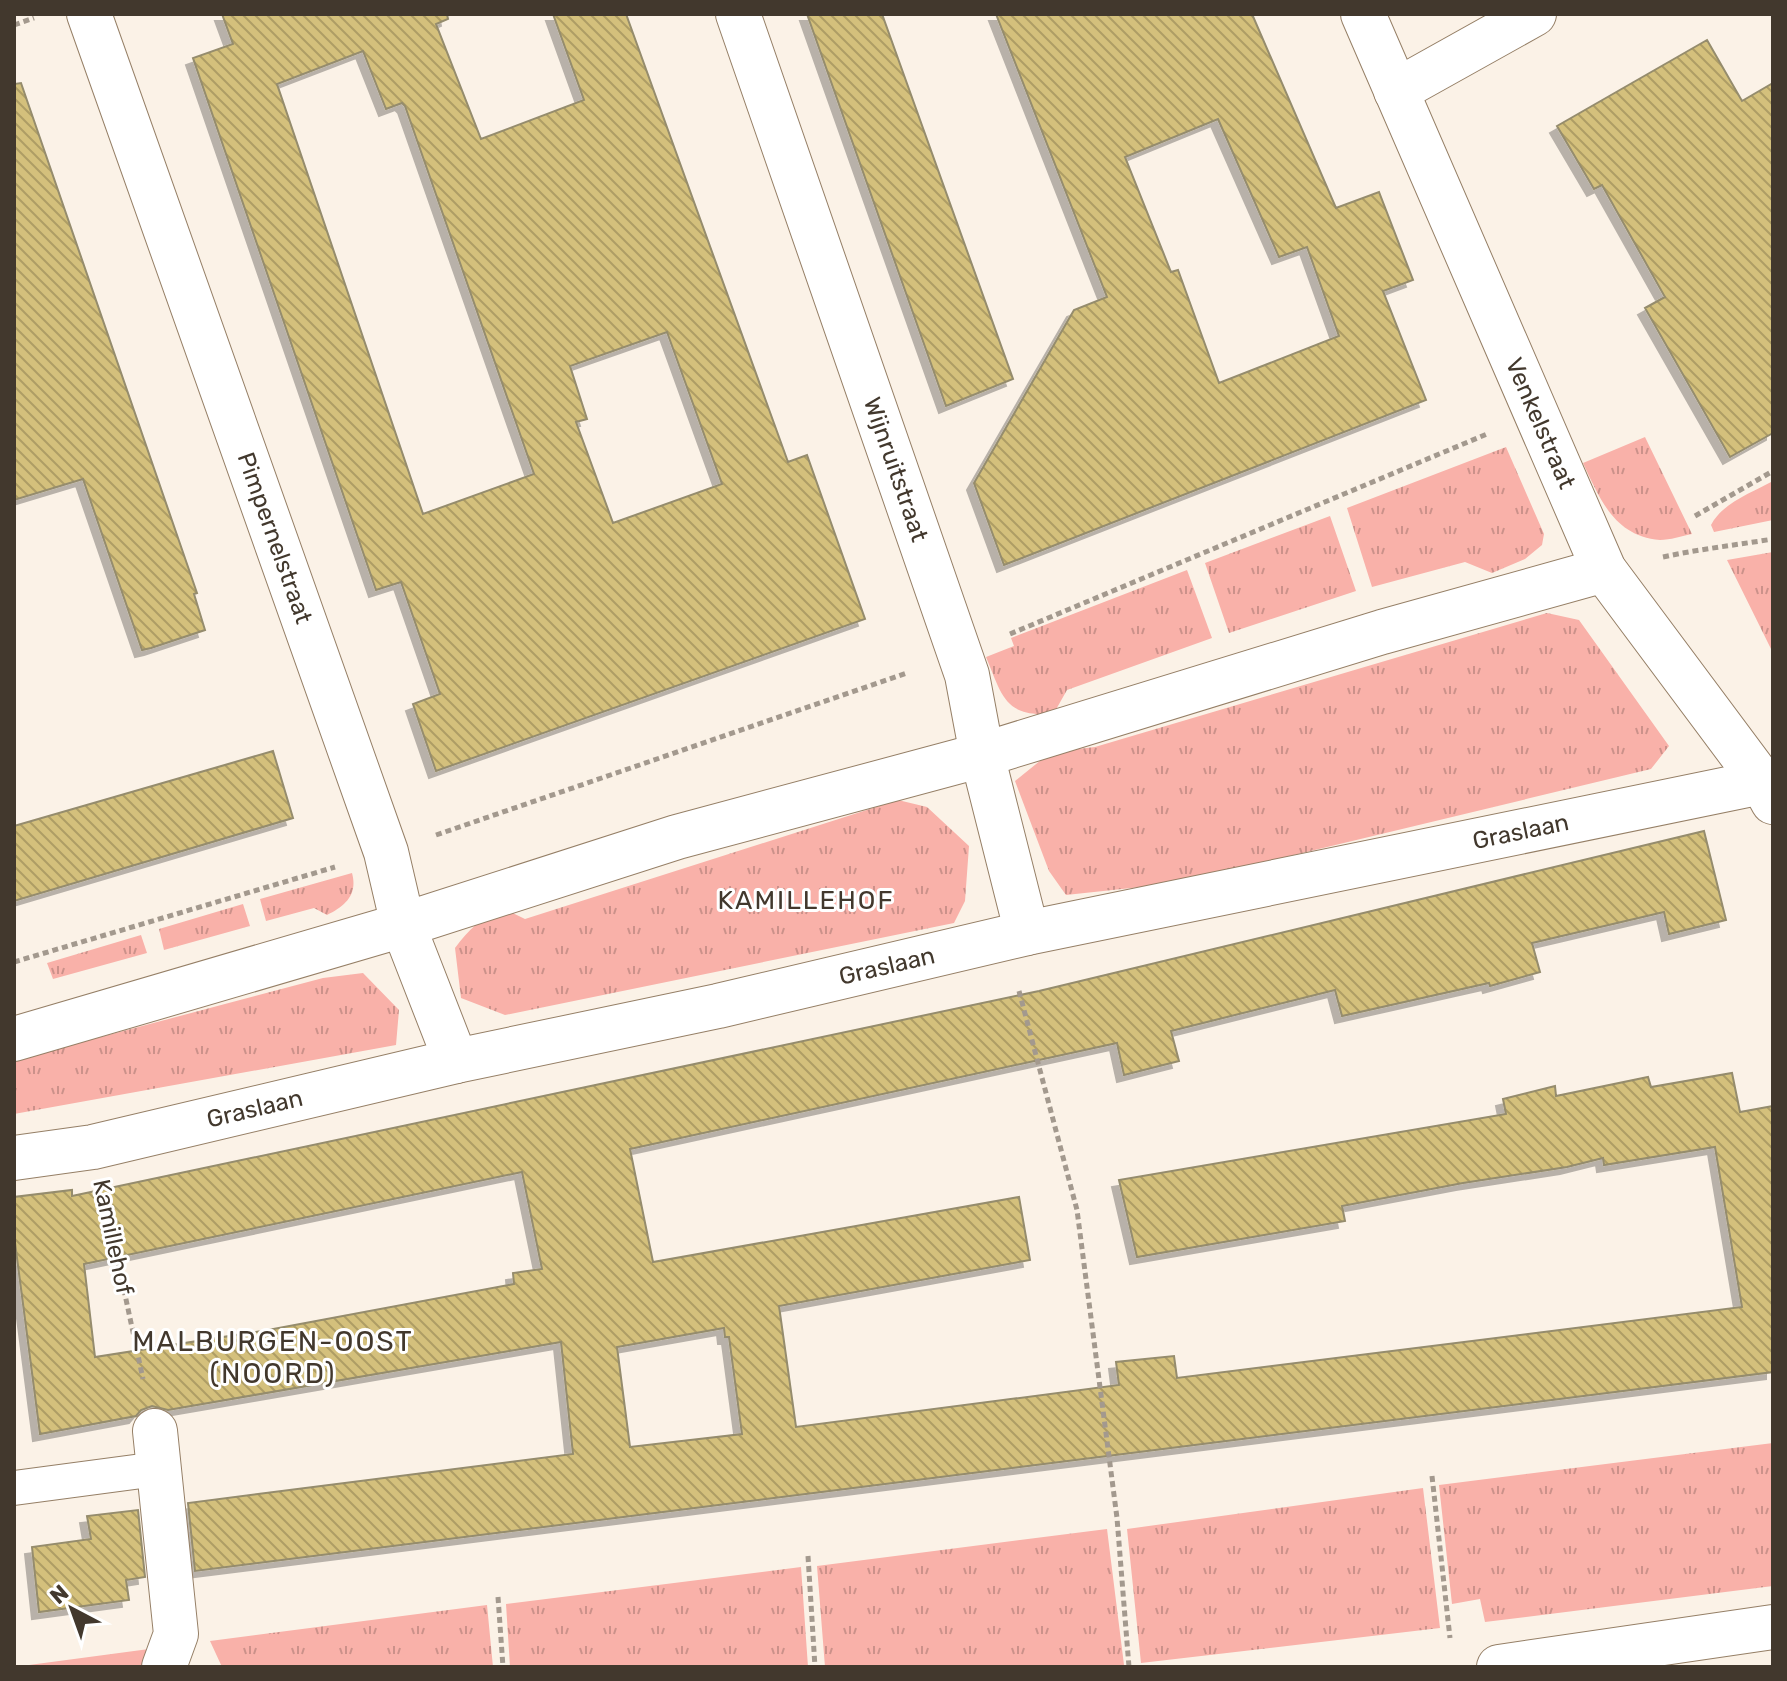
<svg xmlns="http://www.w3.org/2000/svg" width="1787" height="1681" viewBox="0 0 1787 1681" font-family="Rubik,sans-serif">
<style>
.grass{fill:url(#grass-tufts)}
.building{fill:url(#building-back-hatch);stroke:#958c6d;stroke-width:2;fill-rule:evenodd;filter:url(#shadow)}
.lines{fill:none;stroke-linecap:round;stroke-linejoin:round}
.lane-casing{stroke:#957f66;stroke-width:36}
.street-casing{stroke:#957f66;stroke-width:46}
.path{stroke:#a3998e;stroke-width:5;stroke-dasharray:6 4;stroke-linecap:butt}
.lane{stroke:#fff;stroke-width:34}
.street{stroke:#fff;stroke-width:44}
.labels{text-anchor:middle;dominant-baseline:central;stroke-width:6;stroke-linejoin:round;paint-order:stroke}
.street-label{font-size:24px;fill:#42382d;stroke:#fff}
.neighbourhood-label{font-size:26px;letter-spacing:2px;fill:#42382d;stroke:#fff}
.quarter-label{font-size:28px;letter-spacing:2px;fill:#42382d;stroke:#fff}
</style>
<defs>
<pattern id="grass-tufts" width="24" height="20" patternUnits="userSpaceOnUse" patternTransform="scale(2)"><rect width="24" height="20" fill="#f9b1a9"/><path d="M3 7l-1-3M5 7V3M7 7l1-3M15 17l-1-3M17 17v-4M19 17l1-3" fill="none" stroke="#cb918a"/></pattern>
<pattern id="building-back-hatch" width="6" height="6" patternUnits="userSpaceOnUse" patternTransform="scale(2)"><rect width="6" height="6" fill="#d4c07b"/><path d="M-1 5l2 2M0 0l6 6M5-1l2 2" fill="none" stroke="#ae9d65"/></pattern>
<filter id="shadow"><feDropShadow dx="-7" dy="7" stdDeviation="0" flood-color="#0004"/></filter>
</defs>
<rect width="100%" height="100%" fill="#fbf2e7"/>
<path class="grass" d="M1645,437L1692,534C1682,536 1670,540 1660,540C1614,536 1600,499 1583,463Z
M1506,447L1544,534L1542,545L1525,559L1492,573L1465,562L1372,587L1347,508Z
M1773,481V520L1714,532L1711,525C1722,503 1753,492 1773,481Z
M1330,516L1356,591L1229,633L1205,563Z
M1773,552V653L1727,560Z
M1187,570L1212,638L1067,690L1054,713C1005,719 1002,695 986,657L1014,646L1011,638Z
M1547,613L1579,620L1669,746L1651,769L1178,883L1066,895L1049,871L1015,781L1051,752L1095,747Z
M898,800L927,807L969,846L965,901L954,923L505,1015L461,998L455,948C469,929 481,918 502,908L525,919Z
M352,873C358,895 345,906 327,915L314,908L266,921L260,899Z
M243,904L250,926L164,950L159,929Z
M141,935L147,953L53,979L47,963Z
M363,973L399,1010L396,1045L14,1114V1060L323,978Z
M1773,1443V1586L1485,1622L1480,1599L1452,1604L1439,1485Z
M1423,1488L1440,1628L1141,1663L1127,1529Z
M1107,1529L1124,1665L825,1667L817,1566Z
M801,1567L808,1667H510L506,1604Z
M487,1605L493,1667H222L210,1641Z
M149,1649L144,1667H14Z"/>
<path class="building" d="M222,14H447L448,19L436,24L481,139L584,100L553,14H626L788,462L807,455L865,619L436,771L413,704L440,694L401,582L376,590L193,58L233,44ZM363,51L386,109L402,103L405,106L534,474L423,514L277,84ZM667,332L722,484L613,523L576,422L587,419L570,366Z
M807,14H882L1013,379L946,406Z
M996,14H1252L1336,208L1379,192L1413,280L1383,291L1426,400L1004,565L974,483L1074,310L1107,297ZM1218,119L1279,257L1307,247L1339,336L1219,383L1178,270L1171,272L1125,157Z
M1707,40L1742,101L1773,83V433L1730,457L1645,308L1665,297L1602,185L1594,189L1557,126Z
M21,83L197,593L194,594L205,630L151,648L142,650L83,479L14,500V84Z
M273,751L293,818L14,901V826Z
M1704,831L1726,920L1669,934L1664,912L1532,943L1540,972L1490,986L1489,983L1342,1016L1335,990L1171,1031L1179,1061L1124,1075L1117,1043L630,1149L653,1262L1019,1197L1030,1260L779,1306L796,1427L1119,1385L1116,1362L1174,1356L1177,1378L1742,1307L1715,1147L1604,1165L1603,1158L1567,1167L1463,1183L1342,1206L1345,1221L1137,1257L1119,1180L1506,1114L1503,1099L1555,1086L1556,1096L1648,1077L1651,1087L1732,1073L1740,1112L1773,1106V1372L195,1571L188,1503L573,1454L561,1342L168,1410L152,1406L141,1410L136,1416L40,1434L14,1235V1197L72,1190V1196L1039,991ZM522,1172L542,1269L513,1273L514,1284L268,1330L95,1357L84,1264ZM724,1328L725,1337H729L742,1434L630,1447L617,1347Z
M138,1510L145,1577L126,1580L129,1600L39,1612L32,1547L91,1539L87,1516Z"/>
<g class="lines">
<g class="lane-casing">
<path id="lane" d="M14,1488L157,1469"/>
</g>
<g class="street-casing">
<g id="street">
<path id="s1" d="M89,14L386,852L403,925L456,1061"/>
<path id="s2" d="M738,14L967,675L982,755L1027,933"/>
<path id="s3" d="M1363,14L1604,570L1762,782L1773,802"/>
<path d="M1396,91L1534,14"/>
<path d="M14,1039L403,925L677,837L982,755L1382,632L1604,570"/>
<path id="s4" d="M14,1158L93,1147L456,1061L718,1006L1027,933L1762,782"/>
<path d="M155,1431L176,1634L164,1667"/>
<path d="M1499,1667L1773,1627"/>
</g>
</g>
<path class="path" d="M14,25L34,18
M1695,516L1773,471
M1663,557C1700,549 1736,545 1773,539
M1010,634L1487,434
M436,835L907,673
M14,962L335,867
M1019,991L1077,1210L1117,1518L1129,1667
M105,1201L143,1379
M1432,1476L1450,1638
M808,1556L815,1667
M498,1597L503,1667"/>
<use href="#lane" class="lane"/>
<use href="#street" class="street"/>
</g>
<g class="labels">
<g class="street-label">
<text stroke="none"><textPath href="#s3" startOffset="446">Venkelstraat</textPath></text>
<text stroke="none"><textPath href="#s2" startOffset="482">Wijnruitstraat</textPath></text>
<text stroke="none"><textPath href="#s1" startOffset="556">Pimpernelstraat</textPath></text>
<text stroke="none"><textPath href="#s4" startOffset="1542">Graslaan</textPath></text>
<text stroke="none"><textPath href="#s4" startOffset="894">Graslaan</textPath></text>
<text stroke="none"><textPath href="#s4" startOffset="246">Graslaan</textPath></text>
<text transform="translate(113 1237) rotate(78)">Kamillehof</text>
</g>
<g class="neighbourhood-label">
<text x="806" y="900">KAMILLEHOF</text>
</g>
<g class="quarter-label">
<text x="273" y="1341">MALBURGEN-OOST<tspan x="273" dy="32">(NOORD)</tspan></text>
</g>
</g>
<rect width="1787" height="1681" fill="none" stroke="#42382d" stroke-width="32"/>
<g transform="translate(72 1609) rotate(319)" stroke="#ffffff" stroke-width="6" paint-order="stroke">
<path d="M0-6L14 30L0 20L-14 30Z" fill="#42382d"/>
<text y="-12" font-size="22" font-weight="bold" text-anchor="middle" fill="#42382d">N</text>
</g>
</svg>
